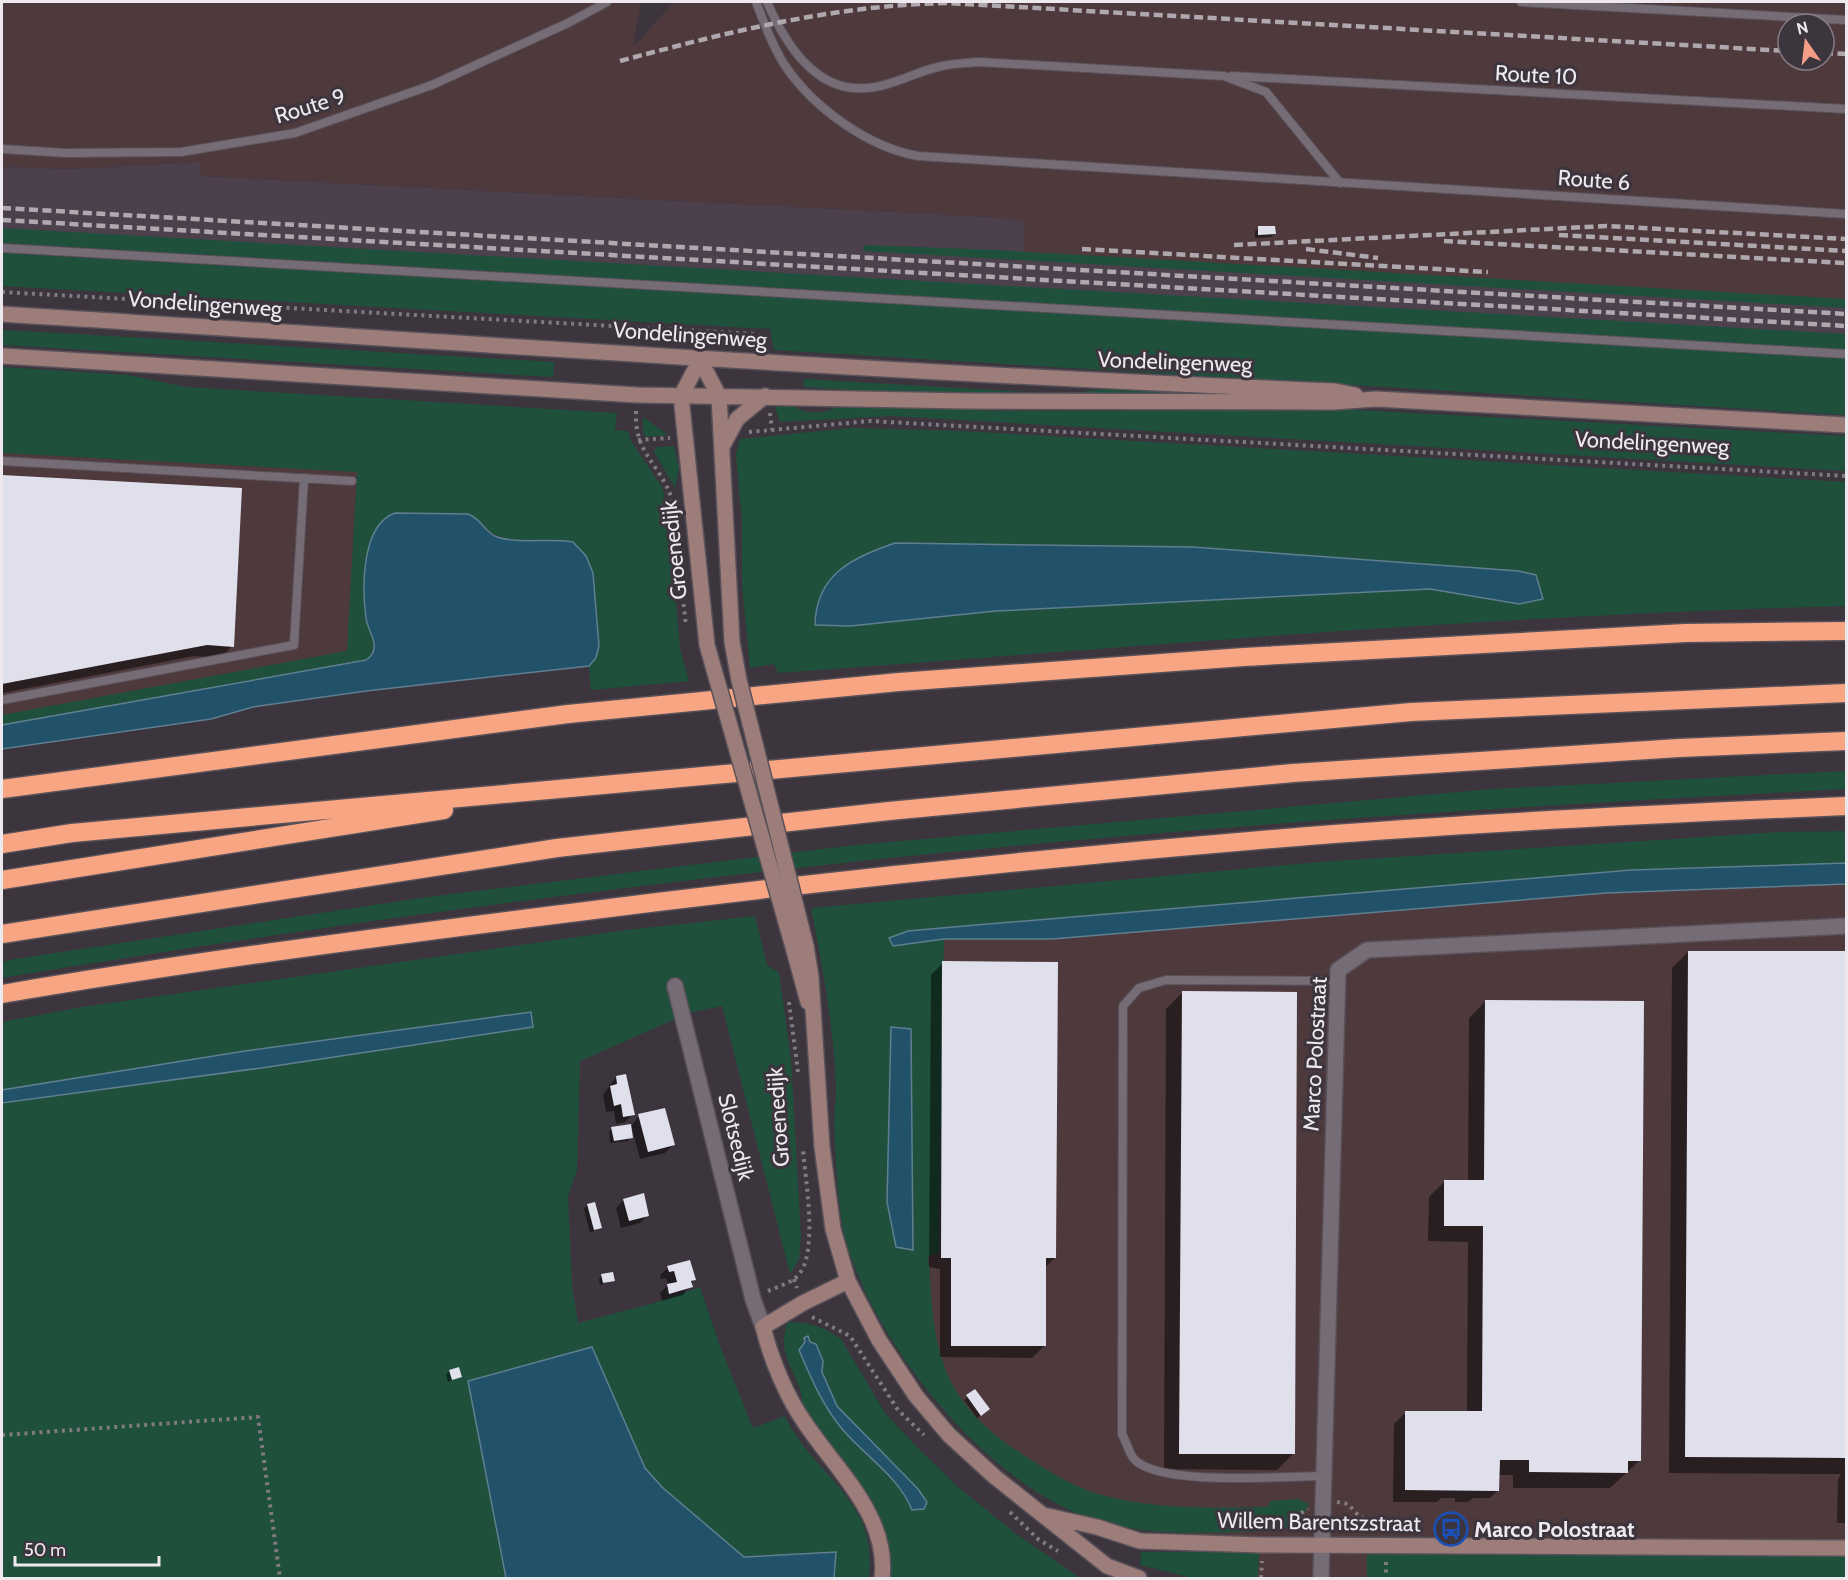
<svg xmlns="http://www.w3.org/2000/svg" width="1848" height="1580" viewBox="0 0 1848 1580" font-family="Cabin,sans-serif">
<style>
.built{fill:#4c404d}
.industrial{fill:#4e393c;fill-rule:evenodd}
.green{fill:#1e503c;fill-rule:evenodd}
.water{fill:#225269;stroke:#5f7f91;stroke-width:1.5}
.shadow{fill:#0007}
.building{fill:#e0e0ed}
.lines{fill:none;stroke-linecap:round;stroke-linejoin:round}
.lane-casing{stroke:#595159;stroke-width:10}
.street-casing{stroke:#595159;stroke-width:18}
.secondary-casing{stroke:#595159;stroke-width:18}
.highway-casing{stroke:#595159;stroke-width:21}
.path{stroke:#817a81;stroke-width:4;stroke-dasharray:3 4.5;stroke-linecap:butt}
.lane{stroke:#756c76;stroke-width:8}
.street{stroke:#756c76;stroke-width:15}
.secondary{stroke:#9c7d7a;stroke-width:15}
.highway{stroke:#f7a582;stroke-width:18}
.rail{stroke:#afa9af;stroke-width:4.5;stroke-dasharray:9 4.5;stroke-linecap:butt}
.secondary-bridge-casing{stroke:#595159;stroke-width:18;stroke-linecap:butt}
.secondary-bridge{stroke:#9c7d7a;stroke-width:15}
.labels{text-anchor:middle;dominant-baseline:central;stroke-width:6;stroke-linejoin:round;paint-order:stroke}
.street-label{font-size:22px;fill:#eee9ee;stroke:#3d353d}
.poi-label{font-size:22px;font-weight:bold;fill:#eee9ee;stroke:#3d353d;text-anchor:start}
</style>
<rect width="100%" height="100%" fill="#3d353d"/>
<path class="built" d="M200,162L202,176L991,217L1846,301V346L2,240V166L65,169Z"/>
<path class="industrial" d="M2,2H641L633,47L674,2H1846V301L1024,254L1025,221L991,217L201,176L200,162L65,169L2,166ZM1788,24H1824V60H1788Z
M2,453L357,472L347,651L2,715Z
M1846,873V1578H1188L1184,1514L1099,1502L979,1432L944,1375L932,1341L920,935Z"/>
<path class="green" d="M2,228L1846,334V350L2,243Z
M864,245L996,250L1846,299V308L863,251Z
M2,253L1846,358V415L774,350L770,329L2,286Z
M2,330L77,334L554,362L553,377L2,345Z
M2,367L128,375L186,387L617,413L615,430L628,431L631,441L662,487L668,509L680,649L689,681L591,690L589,666L596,658L599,646L593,573L586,556L573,542C550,538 497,547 485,526L366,620C370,634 380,649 366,660L2,725V715L347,651L357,472L2,453Z
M804,379L1063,394L1105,389V384L1185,390V396L922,394L803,387Z
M789,403C803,415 826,416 841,404L996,411L1358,410L1846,436V471L892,416L780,422L775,407Z
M643,417L668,435L646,437L643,433Z
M852,428L960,431L1846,482V606C1490,615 1134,647 778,673L774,664L750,668L742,585V521L736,455L740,439ZM895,543L1519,571V604L1430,589L996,611L850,626L815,625L864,554Z
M674,446L679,468L675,488L654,452L656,447Z
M1846,771V789C1583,803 1319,818 1056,842C703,874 351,920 2,978V962L15,959L427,897L855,845L1493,789Z
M1846,831V863L1631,870L976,925L908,931L893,946L944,939L939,1253L928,1256C932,1293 931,1333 945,1368C958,1404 988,1432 1019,1452C1042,1467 1069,1485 1095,1493C1152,1510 1210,1508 1268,1507L1270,1501L1297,1499L1309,1504C1301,1519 1295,1525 1280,1531C1220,1532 1156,1538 1098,1521C990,1489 874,1345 845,1238C838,1209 835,1152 834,1121C834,1108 837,1096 836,1084C833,1025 823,967 811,908L1319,862L1779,832ZM887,1202L912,1222V1232L896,1247Z
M755,916L767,965L779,973L791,1059L801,1236L799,1259L790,1274L722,1006L689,1013L580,1061L577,1170L568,1196L572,1285L578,1323L654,1303L700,1287L720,1346L753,1428L785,1416C814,1477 879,1499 869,1578H834L835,1552L744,1557L663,1488L645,1468L592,1347L468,1381L506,1578H2V1103L268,1067L533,1026L531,1012L245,1051L2,1090V1022L82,1007L626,930Z
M787,1322L806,1323L825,1329L841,1339L885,1413L917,1447L958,1487L1015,1533L1080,1578H889L888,1548L881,1524L825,1442L802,1403C803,1382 783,1363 784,1341C784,1335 786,1328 787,1322ZM805,1342L816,1344L823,1361L821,1372L837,1406L918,1489L912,1510C899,1477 866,1456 843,1431C823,1407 812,1378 799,1350Z
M1141,1552H1259L1258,1578H1193L1140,1565Z
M1367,1552L1846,1556V1578H1367Z"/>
<path class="water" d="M395,513L468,514C482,519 484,532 497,537C516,544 551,538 573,542L586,556L593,573L599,646L596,658L589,666L366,691L253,707L211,719L2,749V725L366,660C372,656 375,651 374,644C373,635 367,627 366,618C362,588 361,525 395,513Z
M895,543L1192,547L1519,571L1536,575L1543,599L1519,604L1430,589L996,611L850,626L815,625C816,574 852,558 895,543Z
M1846,863V884L1606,893L1052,939H944L893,946L889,938L908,931L976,925L1631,870Z
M531,1012L533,1027L268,1067L2,1103V1090L245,1051Z
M891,1027L911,1029L913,1250L896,1247L887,1202Z
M808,1336L810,1342L816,1344L823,1361L822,1372L837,1406L918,1489L927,1502L924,1509L912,1510C899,1477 866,1457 843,1430C823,1407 811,1378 799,1350L805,1342L804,1338Z
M592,1347L645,1468L663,1488L744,1557L836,1552L834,1578H506L468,1381Z"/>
<path class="shadow" d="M1259,228L1274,234L1271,237L1255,238V231Z
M2,476L241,489L232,646L220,658L194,656L2,693Z
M1688,952L1846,953V1523H1837L1838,1479L1841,1474L1669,1473L1672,968Z
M943,963L1055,1258L1044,1268V1346L1032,1358L940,1357V1269L929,1267L931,975Z
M1182,993L1293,1454L1277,1470L1164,1469L1166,1009Z
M1485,1002L1640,1460L1610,1488H1513V1475H1498V1490L1490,1498H1473L1468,1502H1455V1498H1441L1437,1502H1393L1394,1424L1406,1412L1467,1413L1468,1242L1428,1241L1429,1197L1445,1181H1468L1469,1018Z
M616,1077L633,1114L625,1122L616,1124L614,1111L606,1112L603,1095Z
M639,1116L673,1145L665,1153L640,1159L632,1128H630L631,1137L628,1141L610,1143L609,1132L612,1128L632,1125Z
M624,1200L648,1215L640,1223L621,1228L616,1208Z
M587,1205L601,1227L590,1233L584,1209Z
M668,1268L694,1280L683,1295L662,1301L660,1293L668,1285L666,1278L661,1279L660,1275Z
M602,1276L613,1280L600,1285L599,1279Z
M450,1371L460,1376L448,1382L446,1374Z
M975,1391L985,1412L977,1418L964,1400Z"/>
<path class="building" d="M1258,226H1275L1276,234L1258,235Z
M2,475L242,488L234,647L207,645L2,684Z
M1688,951H1846V1458L1685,1457Z
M942,961L1058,962L1056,1258H1046V1346H951V1258H941Z
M1182,991L1297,992L1295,1454H1179Z
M1485,1000L1644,1001L1641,1461H1628V1473L1529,1472V1460H1500L1499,1491L1405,1490V1411H1482L1483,1226H1444V1180H1484Z
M626,1074L635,1115L623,1117L621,1104L614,1106L610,1086L617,1084L616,1076Z
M665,1108L675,1145L648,1152L638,1114Z
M631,1124L633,1138L614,1141L611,1127Z
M644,1193L649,1216L629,1221L623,1199Z
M595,1202L602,1228L594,1230L587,1204Z
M690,1260L696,1280L691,1281L693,1287L669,1294L667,1284L677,1282L674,1271L669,1272L667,1266Z
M613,1272L615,1281L603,1283L601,1274Z
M459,1367L462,1377L452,1380L449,1370Z
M975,1389L990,1409L981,1416L966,1395Z"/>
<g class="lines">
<g class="lane-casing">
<path id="lane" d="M756,2C764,23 772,45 784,64C813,108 868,147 918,156L1846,214
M767,2C785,43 815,93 867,88C893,86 917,71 942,66C954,63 967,63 979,62L1224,76L1266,92L1340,183
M1521,2L1846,20
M1232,76L1846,109
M2,149L66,153L181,152L295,133L432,85L568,23L607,2
M2,248L1846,354
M2,461L352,481
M2,700L294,645L304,478
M1325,1476C1286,1476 1159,1487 1134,1459C1129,1453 1126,1441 1122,1434L1123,1006L1139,988L1166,980L1338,981"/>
</g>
<g class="street-casing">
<path id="street" d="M675,986L753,1299L763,1327
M1321,1578L1338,970L1367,950L1846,926"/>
</g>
<g class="secondary-casing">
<path id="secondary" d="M2,314C446,342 890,373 1335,391L1355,395
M2,356L637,395L967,401L1334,402L1376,399L1846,425
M700,360L719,396L732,642L739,680
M700,360L681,396L707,645
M723,445L737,419L765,396
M806,946L811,977L822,1147L833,1229L848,1281L879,1340L916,1396L949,1435L995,1477L1107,1566L1139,1578
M793,947L808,1002
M848,1281L803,1303L763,1327C771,1359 786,1396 805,1423C837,1471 889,1516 882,1578
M1048,1516L1097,1527L1140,1541L1262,1545L1846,1548"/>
</g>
<g class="highway-casing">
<path id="highway" d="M2,789L568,714L899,682L1244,657L1685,633L1846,631
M2,844L72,833L1411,712L1846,693
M2,880L444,810
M2,934L557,848L889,811L1293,773L1679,748L1846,741
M2,994C182,963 364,939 546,916C808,882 1071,855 1334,834C1505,821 1676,813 1846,806"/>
</g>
<path class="path" d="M2,292L756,334L764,338L765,346
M636,411C634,454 659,462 672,499L686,626
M770,413L772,430
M749,432L870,421L1846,476
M638,440L670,438
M789,1002L798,1072
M794,1279L797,1288
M768,1291C779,1286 793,1283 800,1273C818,1248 805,1179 803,1149
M812,1317L850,1336L898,1410L924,1435
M2,1435L258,1417L280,1578
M1337,1502L1348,1504L1360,1517L1383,1525L1384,1531
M1010,1512L1039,1540L1058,1551
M1264,1530V1524L1292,1518L1308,1509
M1386,1562V1578
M1261,1578L1262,1561"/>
<use href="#lane" class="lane"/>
<use href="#street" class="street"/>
<use href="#secondary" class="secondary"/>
<use href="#highway" class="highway"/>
<path class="rail" d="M1824,53L1846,54
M620,61C728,32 835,5 948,3L1788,51
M2,208L1846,314
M2,220L1846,326
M1559,235L1846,251
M1444,241L1846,263
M1234,245L1606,226L1846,239
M1082,249L1488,272
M1306,249L1378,258"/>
<g class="secondary-bridge-casing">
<path id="secondary-bridge" d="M707,645L793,947
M739,680L806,946"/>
</g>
<use href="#secondary-bridge" class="secondary-bridge"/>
</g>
<defs>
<g id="bus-ring" transform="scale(1.725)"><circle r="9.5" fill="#3d353d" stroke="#1a4fb4" stroke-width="1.5"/><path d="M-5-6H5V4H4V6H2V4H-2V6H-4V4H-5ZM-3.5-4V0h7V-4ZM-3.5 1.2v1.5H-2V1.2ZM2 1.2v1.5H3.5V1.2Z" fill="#1a4fb4"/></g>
</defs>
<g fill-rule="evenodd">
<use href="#bus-ring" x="1451" y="1529"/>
</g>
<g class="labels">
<g class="street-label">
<text transform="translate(1536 75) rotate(3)">Route 10</text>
<text transform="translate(310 106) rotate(-17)">Route 9</text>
<text transform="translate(1594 180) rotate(4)">Route 6</text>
<text transform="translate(205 304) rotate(4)">Vondelingenweg</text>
<text transform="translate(690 335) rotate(4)">Vondelingenweg</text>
<text transform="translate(1175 362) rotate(2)">Vondelingenweg</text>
<text transform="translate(1652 443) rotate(3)">Vondelingenweg</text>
<text transform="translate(674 550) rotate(-96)">Groenedijk</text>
<text transform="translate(1315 1054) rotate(-87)">Marco Polostraat</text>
<text transform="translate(778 1117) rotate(-94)">Groenedijk</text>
<text transform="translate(736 1137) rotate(76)">Slotsedijk</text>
<text transform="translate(1319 1522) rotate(1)">Willem Barentszstraat</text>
</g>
<g class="poi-label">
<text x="1474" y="1529">Marco Polostraat</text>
</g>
</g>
<rect width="1848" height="1580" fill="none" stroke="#eee9ee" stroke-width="6"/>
<g transform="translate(1806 42) rotate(346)"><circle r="28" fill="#3d353d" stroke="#847d84" stroke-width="1.5"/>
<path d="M0-4.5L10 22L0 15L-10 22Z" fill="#f49e87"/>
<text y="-9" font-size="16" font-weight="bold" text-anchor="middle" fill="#eee9ee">N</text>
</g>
<path d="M15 1556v9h144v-9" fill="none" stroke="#eee9ee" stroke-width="3"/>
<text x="24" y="1556" font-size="18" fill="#eee9ee" stroke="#3d353d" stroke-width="4.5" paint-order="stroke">50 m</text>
</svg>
